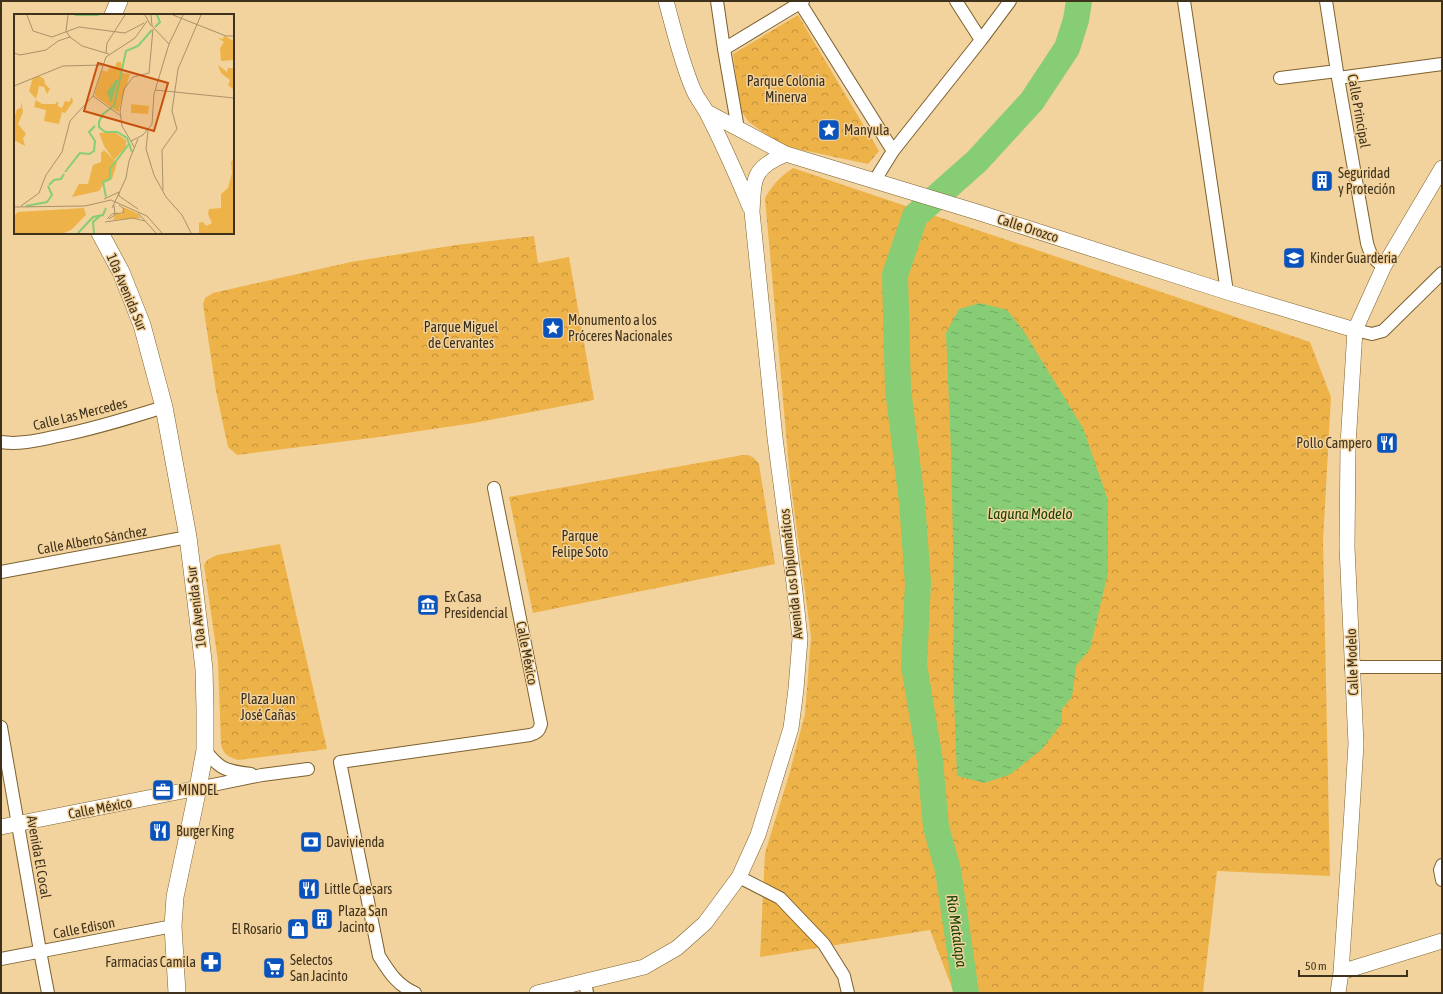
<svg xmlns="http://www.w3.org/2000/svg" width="1443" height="994" viewBox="0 0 1443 994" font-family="'Asap Condensed',sans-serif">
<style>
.park{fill:url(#park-crowns)}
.water{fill:url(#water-ripples)}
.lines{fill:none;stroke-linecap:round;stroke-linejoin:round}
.river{stroke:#87cd76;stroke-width:26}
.minor-casing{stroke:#7d612e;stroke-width:14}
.tertiary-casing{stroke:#7d612e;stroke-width:16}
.secondary-casing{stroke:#7d612e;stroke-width:18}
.minor{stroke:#fff;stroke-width:12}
.tertiary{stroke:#fff;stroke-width:15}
.secondary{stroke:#fff;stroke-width:17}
.labels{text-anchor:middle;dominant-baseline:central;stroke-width:3;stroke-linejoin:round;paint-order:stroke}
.park-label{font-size:14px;fill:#382d1b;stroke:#f2d29d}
.street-label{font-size:14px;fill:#3f321d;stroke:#f2d29d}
.poi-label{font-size:14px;fill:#3f321d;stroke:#f2d29d;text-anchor:start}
.water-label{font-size:15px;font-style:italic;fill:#154307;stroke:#f2d29d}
.inset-river{fill:none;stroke:#87cd76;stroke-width:2}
.inset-road{fill:none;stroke:#aa926a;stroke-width:1}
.view{fill:#c6510f;fill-opacity:0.15;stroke:#c6510f;stroke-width:2}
.inset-edge{fill:none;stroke:#3f321d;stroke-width:2}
</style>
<defs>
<pattern id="park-crowns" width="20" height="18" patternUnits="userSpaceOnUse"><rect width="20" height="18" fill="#edb348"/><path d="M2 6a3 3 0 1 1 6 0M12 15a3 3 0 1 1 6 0" fill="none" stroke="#c1923b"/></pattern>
<pattern id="water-ripples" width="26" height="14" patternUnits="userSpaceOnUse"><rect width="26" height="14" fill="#87cd76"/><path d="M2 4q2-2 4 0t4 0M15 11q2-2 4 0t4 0" fill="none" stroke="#70a760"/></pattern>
</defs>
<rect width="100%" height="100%" fill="#f2d29d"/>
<path class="park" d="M798,15L879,151L868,164L788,147L774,140L749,122L741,111L733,54Z
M793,168L1310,342L1331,397L1323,541L1330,876L1217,871L1203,993H954L930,930L760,957L765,853L789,775L805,714L811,637L790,478L765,198C773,184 780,177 793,168Z
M534,236L538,263L569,257L594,400L474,423L379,437L237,455L228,447L216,391L203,304L205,298L213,293L351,262L456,245Z
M743,455C751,455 754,457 759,464L775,564L533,613L509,497Z
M280,544L327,749L238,760C229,757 223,755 221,744L218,661L204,565L207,560L217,555Z"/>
<path class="water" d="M980,303L1007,310L1023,330L1083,428L1108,500V573L1090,649L1076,666L1072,697L1062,709V723L1043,748L1011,774L985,783L957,776L953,672L954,585L951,451L946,333L959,309Z"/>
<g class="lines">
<path class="river" d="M966,993L948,870L936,827L930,761L914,665L918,583L912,502L898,389L895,275L915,216L977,161L1032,101L1067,48L1076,20L1079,1"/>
<g class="minor-casing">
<path id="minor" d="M717,1L724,49
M799,1L893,151
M956,1L981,40
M1184,1L1227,292
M1326,1L1338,78L1367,243C1370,254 1373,260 1384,266
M1280,78L1337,71
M1338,78L1442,64
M738,129L724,49L803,1
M875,180L893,151L981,40L1010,1
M1355,330L1372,334L1383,331L1442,273
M1,442C20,445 39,440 58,436C94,429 129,418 164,407
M1,572L188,537
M1351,667H1442
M1,727L40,951L48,993
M205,750C220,770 227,771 251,774
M198,788L262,775L308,769
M1442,865L1440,870L1442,880
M739,877L780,898L824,944L844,976L848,993
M1,959L173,926
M585,981L587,993
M415,993C397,985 389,972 379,956L340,762L530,735C537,733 539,731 541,724L494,488"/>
</g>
<g class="tertiary-casing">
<path id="tertiary" d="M666,1C674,30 681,61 693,89C697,99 704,106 708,115C724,146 737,176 750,207
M707,112L786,154L977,212L1227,292L1355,330
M1,827L198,788
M1341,972L1442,941
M537,993L644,967L677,948L705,923L739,877L758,835L791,728L796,689L800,639L794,583L775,438L752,212C754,178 752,168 786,154
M1338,993L1341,972L1351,826L1356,744L1347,547L1348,445L1355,330L1384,266L1442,168"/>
</g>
<g class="secondary-casing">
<path id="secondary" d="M113,15L119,1
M100,233L121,272L142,325L164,407L188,537L199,626L204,669L205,709V750L198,788L175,897L173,926L177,993"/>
</g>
<use href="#minor" class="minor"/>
<use href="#tertiary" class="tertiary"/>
<use href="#secondary" class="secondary"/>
</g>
<defs>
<g id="sight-square" transform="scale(1.15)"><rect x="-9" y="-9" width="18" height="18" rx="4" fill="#0a52bc" stroke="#f2d29d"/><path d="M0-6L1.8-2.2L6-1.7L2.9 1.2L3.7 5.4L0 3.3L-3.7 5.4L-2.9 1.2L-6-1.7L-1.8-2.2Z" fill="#fff"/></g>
<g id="building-square" transform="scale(1.15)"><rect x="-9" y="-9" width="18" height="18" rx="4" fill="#0a52bc" stroke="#f2d29d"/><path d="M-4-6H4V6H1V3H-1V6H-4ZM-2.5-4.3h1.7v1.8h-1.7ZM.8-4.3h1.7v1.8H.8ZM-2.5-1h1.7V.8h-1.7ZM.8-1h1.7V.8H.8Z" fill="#fff"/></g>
<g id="school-square" transform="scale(1.15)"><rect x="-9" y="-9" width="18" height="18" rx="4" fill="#0a52bc" stroke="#f2d29d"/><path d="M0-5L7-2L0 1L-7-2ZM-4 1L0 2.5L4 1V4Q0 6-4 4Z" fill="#fff"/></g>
<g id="restaurant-square" transform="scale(1.15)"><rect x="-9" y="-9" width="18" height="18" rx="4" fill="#0a52bc" stroke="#f2d29d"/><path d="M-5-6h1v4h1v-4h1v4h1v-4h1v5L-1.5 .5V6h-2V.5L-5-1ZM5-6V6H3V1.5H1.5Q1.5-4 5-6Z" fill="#fff"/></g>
<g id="museum-square" transform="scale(1.15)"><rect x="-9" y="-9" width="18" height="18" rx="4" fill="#0a52bc" stroke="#f2d29d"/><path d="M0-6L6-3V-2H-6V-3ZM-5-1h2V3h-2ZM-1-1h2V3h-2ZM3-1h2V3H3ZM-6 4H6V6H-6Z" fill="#fff"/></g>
<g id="office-square" transform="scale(1.15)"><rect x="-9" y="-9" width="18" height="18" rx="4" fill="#0a52bc" stroke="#f2d29d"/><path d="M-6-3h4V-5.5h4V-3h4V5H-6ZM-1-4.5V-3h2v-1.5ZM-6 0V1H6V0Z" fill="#fff"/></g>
<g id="bank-square" transform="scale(1.15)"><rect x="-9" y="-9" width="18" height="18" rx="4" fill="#0a52bc" stroke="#f2d29d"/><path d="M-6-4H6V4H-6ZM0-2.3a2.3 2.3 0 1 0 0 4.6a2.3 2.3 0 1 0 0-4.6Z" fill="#fff"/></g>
<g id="shop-square" transform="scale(1.15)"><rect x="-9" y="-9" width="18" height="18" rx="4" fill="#0a52bc" stroke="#f2d29d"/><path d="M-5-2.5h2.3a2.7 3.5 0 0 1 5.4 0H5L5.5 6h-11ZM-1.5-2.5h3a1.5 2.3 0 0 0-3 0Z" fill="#fff"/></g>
<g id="pharmacy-square" transform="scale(1.15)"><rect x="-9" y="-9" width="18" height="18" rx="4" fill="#0a52bc" stroke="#f2d29d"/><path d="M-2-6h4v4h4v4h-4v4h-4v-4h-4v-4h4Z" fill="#fff"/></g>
<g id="supermarket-square" transform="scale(1.15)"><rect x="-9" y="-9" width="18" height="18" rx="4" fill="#0a52bc" stroke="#f2d29d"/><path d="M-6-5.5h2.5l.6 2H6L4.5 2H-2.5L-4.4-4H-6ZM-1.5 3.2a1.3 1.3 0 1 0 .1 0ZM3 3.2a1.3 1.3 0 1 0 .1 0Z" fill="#fff"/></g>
</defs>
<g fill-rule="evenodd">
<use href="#sight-square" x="829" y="130"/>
<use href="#building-square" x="1322" y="181"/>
<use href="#school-square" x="1294" y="258"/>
<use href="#sight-square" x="553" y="328"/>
<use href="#restaurant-square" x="1387" y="443"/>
<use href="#museum-square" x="428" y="605"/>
<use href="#office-square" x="163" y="790"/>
<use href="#restaurant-square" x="160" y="831"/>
<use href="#bank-square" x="311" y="842"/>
<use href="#restaurant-square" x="309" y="889"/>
<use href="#building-square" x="322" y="919"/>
<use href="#shop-square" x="298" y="929"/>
<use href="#pharmacy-square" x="211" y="962"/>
<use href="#supermarket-square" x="274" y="968"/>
</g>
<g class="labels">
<g class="park-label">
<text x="786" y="81">Parque Colonia<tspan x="786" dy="16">Minerva</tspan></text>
<text x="461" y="327">Parque Miguel<tspan x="461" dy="16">de Cervantes</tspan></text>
<text x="580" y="536">Parque<tspan x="580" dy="16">Felipe Soto</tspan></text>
<text x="268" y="699">Plaza Juan<tspan x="268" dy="16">José Cañas</tspan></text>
</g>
<g class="street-label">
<text transform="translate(1359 111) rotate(80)">Calle Principal</text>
<text transform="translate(1028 228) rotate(18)">Calle Orozco</text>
<text transform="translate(127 292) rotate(67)">10a Avenida Sur</text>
<text transform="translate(80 414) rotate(-14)">Calle Las Mercedes</text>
<text transform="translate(92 540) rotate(-10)">Calle Alberto Sánchez</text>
<text transform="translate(791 574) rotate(-96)">Avenida Los Diplomáticos</text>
<text transform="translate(196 607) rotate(-97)">10a Avenida Sur</text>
<text transform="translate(527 653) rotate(79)">Calle México</text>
<text transform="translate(1352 662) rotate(-92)">Calle Modelo</text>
<text transform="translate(100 808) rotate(-11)">Calle México</text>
<text transform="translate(39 857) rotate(80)">Avenida El Cocal</text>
<text transform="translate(84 928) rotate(-11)">Calle Edison</text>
</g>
<g class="poi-label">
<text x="844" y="130">Manyula</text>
<text x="1338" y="173">Seguridad<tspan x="1338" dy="16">y Proteción</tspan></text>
<text x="1310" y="258">Kinder Guarderia</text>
<text x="568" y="320">Monumento a los<tspan x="568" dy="16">Próceres Nacionales</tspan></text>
<text x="1372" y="443" text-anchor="end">Pollo Campero</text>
<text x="444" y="597">Ex Casa<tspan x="444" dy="16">Presidencial</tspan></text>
<text x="178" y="790">MINDEL</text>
<text x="176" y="831">Burger King</text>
<text x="326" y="842">Davivienda</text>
<text x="324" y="889">Little Caesars</text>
<text x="338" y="911">Plaza San<tspan x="338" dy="16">Jacinto</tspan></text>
<text x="282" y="929" text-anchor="end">El Rosario</text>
<text x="290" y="960">Selectos<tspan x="290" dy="16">San Jacinto</tspan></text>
<text x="196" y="962" text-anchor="end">Farmacias Camila</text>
</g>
<g class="water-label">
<text x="1030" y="513">Laguna Modelo</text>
<text transform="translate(957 931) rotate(82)">Río Matalapa</text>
</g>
</g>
<g transform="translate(14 14)">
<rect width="220" height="220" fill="#f2d29d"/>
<path d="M100,118L112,126V133L100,146L90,132L85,119ZM109,193L123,199L127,204L99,206L102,198L108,201Z" fill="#edb348"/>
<path d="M210,22L220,27V46L207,47L206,34L210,28L204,24L209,25ZM204,51L213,58L214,54H220L219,75L214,71L216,66L207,59ZM25,62L30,65L31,70L36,75L33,80L30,73L25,72L22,85L15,77L19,64ZM58,83L59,88L51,99L48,98L45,110L30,107L32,96L20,93L22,86L28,90H41L44,87V92L48,94L51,87L55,88ZM7,87L9,98L4,110L12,120L9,124L11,132L0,126V105L3,95L7,94ZM220,144V219H185V209L189,208L192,212L198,209L194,200L195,195L207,194V180L214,174L218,159L217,148Z" fill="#edb348"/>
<path d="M70,194L72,201L57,216L50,219H0V202L4,198Z" fill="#edb348"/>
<path d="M103,48H107L108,59L116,60L104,98L81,82V79L88,56L93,58L96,52L101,53ZM117,90L135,92L134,100L117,99ZM90,136L103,149L98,165L90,169L85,177L58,183L65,170H74L79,151L87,148V139Z" fill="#edb348"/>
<path d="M102,66H104L97,89L93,78Z" fill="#87cd76"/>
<path class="inset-river" d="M61,1H85M141,13L146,8L143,1M118,138L113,124L103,118H91L85,113V108L89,100L100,92L112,37L124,32L138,16M51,158L66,139L75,140L80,137L81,127L75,118L81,112M35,171L40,166L47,165L50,160M92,183L89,168L96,165V155L115,130M12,192L33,188L38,181L34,172M64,219L79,203L89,201L92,194M80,219L79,208L86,202"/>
<path class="inset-road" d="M13,1L19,17L38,23L65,13L111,19L130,9M54,1L52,17L56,23L68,32L95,40M131,1L137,12M137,1L138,12L155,30M159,1L212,22H220M0,39L6,41L32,36L44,27L56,23M92,39L93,29L111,1M0,72L49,52L88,51M141,76L220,84M79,82L107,102M134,117L132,135L140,161L152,183L168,201L177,219M117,127L108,112L106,97L110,75L119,63L135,59L139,15M120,133L117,127L129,121L138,110L140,80L155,30L169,1M149,176L148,136L163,115L158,97L164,55L187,1M90,185L105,178V182L124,195M7,192L25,179L32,161L48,138L56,107L79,82L92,43L121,24L133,7M0,193L71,192L97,186L133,202L148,219M98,194L112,164L115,147L124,125M124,199L142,219M93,205L98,200L109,199L110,195L105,191M95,205L101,201L100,191M91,208L119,204L131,207"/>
<path class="view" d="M84,49L154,69L140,117L70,97Z"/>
<rect width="220" height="220" class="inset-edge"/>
</g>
<rect width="1443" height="994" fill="none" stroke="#3f321d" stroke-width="4"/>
<path d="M1299 970v6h108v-6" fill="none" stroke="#3f321d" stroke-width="2"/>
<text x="1305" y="970" font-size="12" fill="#3f321d" stroke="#f2d29d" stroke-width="3" paint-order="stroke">50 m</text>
</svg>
